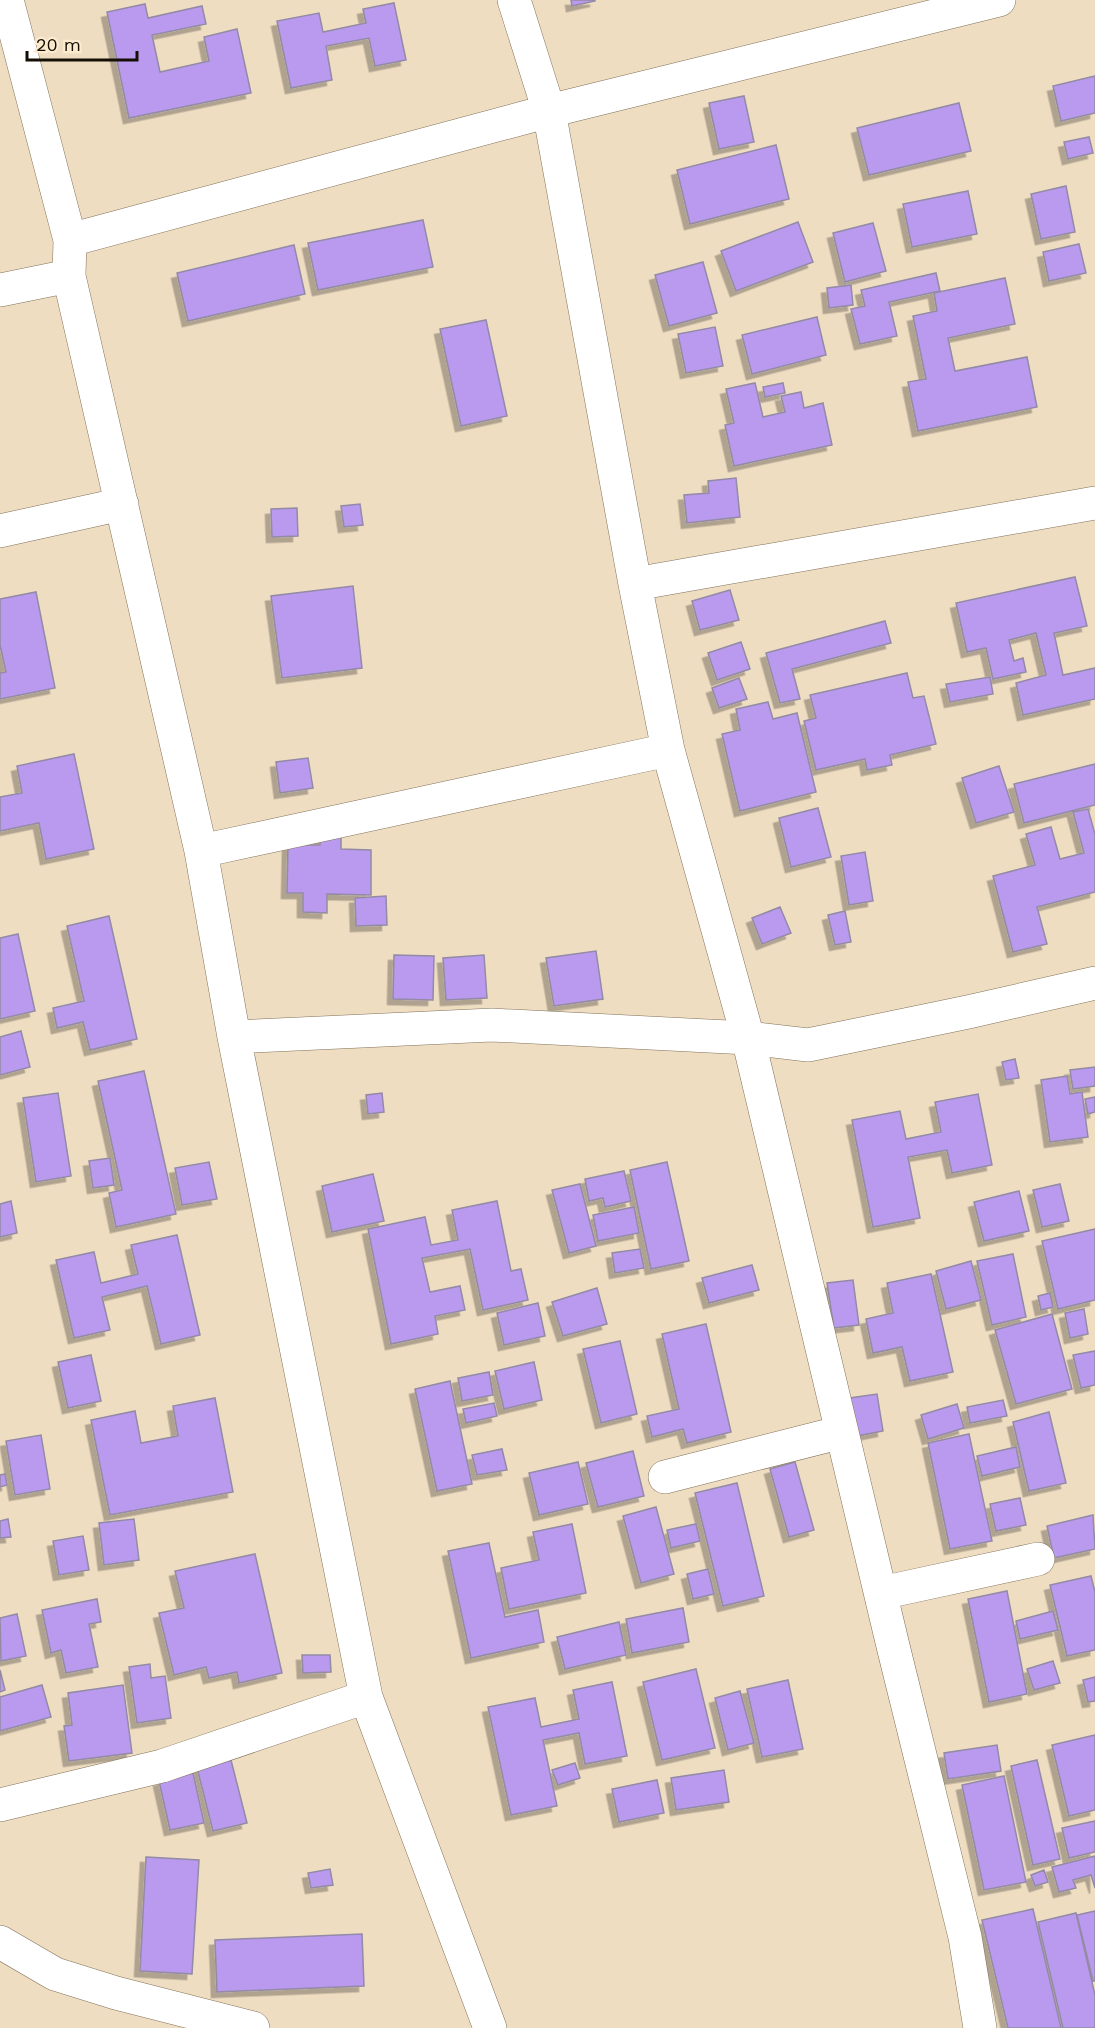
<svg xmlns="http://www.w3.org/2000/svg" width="1095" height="2028" viewBox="0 0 1095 2028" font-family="'Work Sans',sans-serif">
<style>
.building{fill:#b99aee;stroke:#938aa5;stroke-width:1.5;filter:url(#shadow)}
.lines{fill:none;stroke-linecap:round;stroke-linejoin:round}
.minor-casing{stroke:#817259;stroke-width:34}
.minor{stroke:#fff;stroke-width:33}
</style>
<defs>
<filter id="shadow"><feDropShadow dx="-5.5" dy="5.5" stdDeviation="0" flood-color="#0004"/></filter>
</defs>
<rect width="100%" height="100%" fill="#efddc2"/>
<path class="building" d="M571,0H595V1L572,6Z
M394,3L406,60L375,66L369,38L326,46L332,80L291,88L277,21L319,13L323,32L366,23L363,9Z
M145,4L148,18L202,6L206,24L152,35L160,72L209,61L204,37L237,29L251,93L129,118L107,12Z
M1095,76V113L1061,121L1053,86Z
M744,96L754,142L719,149L709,103Z
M959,103L971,151L869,175L857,128Z
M1089,137L1093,153L1068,159L1064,142Z
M776,145L789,199L690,224L677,170Z
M1066,186L1075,232L1041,239L1031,194Z
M968,191L977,234L912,247L903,204Z
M423,220L433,267L318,290L308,243Z
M798,222L813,262L736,291L721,251Z
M873,223L886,271L845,282L833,233Z
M1079,244L1086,273L1049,281L1043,252Z
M294,245L305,294L188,321L177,273Z
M703,262L717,313L669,326L655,275Z
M936,273L940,291L889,302L897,336L860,344L851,309L865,306L861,290Z
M1005,278L1015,324L948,338L955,371L1027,357L1037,407L918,431L908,382L926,379L913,316L937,311L934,293Z
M851,285L853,305L829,308L827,288Z
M817,317L826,355L752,374L742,335Z
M486,320L507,416L461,426L440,329Z
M715,327L723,366L686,373L678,334Z
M755,383L763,417L785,412L781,396L801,392L804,408L823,403L832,445L734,466L725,425L734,423L726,389Z
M783,383L785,393L765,397L763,387Z
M736,478L740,517L687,523L684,495L709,493L708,481Z
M360,504L363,525L344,527L341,506Z
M297,508L298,536L272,537L271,509Z
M1075,577L1087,626L1054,633L1063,675L1095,668V699L1023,715L1016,683L1046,675L1036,633L1009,640L1014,661L1023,658L1026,672L993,679L986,648L967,652L956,603Z
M353,586L362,668L282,678L271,596Z
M730,590L739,620L700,630L692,601Z
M36,592L55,688L0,699V673L6,672L0,645V599Z
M885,621L891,643L792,669L800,699L780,703L766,653Z
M741,642L750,669L717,680L708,653Z
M907,673L913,698L924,696L936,744L890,755L892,765L867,770L865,759L816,770L804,721L816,718L810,695Z
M990,677L993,694L950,702L946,684Z
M739,678L747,699L719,708L712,688Z
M768,702L773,719L797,713L816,792L740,811L722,734L740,730L736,709Z
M74,754L94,849L46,859L39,823L0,831V797L22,793L17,766Z
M308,758L313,788L280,793L276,762Z
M1095,764V805L1024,823L1014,784Z
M999,766L1014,812L976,823L962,778Z
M818,808L831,857L791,867L779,818Z
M1088,809L1095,834V892L1037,907L1047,944L1013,952L993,876L1035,865L1026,834L1051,827L1060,859L1084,853L1073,812Z
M320,831H341V849L371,850V895L327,894V913L303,912V893H287L288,845H320Z
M865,852L873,901L849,905L841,856Z
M386,896L387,925L356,926L355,898Z
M780,907L791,933L762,944L752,918Z
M845,911L851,942L835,945L828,915Z
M109,916L137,1039L90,1050L83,1022L57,1028L53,1008L84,1001L67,926Z
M18,934L35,1011L0,1019V938Z
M596,951L603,999L554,1006L546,958Z
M394,955L434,956L433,1000L393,999Z
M484,955L487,998L446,1000L443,958Z
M21,1031L30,1067L0,1075V1037Z
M1015,1059L1019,1078L1006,1080L1002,1062Z
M1095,1067V1086L1073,1089L1070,1070Z
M144,1071L176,1214L116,1227L109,1193L122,1190L98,1081Z
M1067,1076L1070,1094L1082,1092L1088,1137L1050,1142L1041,1080Z
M58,1093L71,1176L36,1182L23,1098Z
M382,1093L384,1112L368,1114L366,1095Z
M978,1094L992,1165L952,1173L947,1150L908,1157L920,1218L873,1227L852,1120L900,1111L906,1139L941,1132L935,1102Z
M1095,1097V1112L1088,1114L1085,1099Z
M110,1158L114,1185L93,1188L89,1161Z
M209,1162L217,1199L182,1205L175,1168Z
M667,1162L689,1261L651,1269L630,1170Z
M624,1171L631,1201L605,1207L603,1198L589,1201L585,1179Z
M373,1174L384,1221L332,1232L322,1186Z
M580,1184L596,1246L569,1253L552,1190Z
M1060,1184L1069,1221L1042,1227L1033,1190Z
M1019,1191L1029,1231L984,1241L974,1202Z
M11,1201L17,1233L0,1237V1204Z
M497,1201L511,1271L521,1269L528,1300L483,1310L470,1249L422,1258L430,1292L460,1286L465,1310L435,1316L438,1334L391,1344L368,1229L425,1217L431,1245L458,1240L452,1210Z
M634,1207L639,1233L598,1241L593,1215Z
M1095,1229V1300L1058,1309L1042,1241Z
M177,1235L200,1335L161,1344L147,1286L102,1297L110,1330L74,1338L56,1260L94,1252L101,1283L138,1274L131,1245Z
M640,1249L644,1268L615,1273L612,1253Z
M1013,1254L1026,1317L992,1325L977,1261Z
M971,1261L981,1300L946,1309L936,1271Z
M752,1265L759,1290L709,1303L702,1278Z
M931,1274L953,1372L910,1381L902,1347L873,1353L866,1319L893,1313L887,1283Z
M853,1280L859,1325L834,1328L827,1283Z
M597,1288L607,1324L563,1336L552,1302Z
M1050,1293L1053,1307L1041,1310L1038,1296Z
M538,1303L545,1336L504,1345L497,1313Z
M1084,1309L1088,1334L1070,1338L1065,1313Z
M1052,1314L1072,1389L1016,1404L995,1330Z
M706,1324L731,1432L687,1443L683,1429L652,1437L647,1416L679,1409L662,1334Z
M620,1341L637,1414L601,1423L583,1349Z
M1095,1351V1385L1081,1388L1073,1355Z
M91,1355L101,1401L68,1408L58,1362Z
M534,1362L542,1400L504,1409L495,1371Z
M489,1372L493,1395L462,1401L458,1378Z
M450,1381L472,1484L437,1491L415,1389Z
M877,1394L883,1431L857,1436L850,1398Z
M215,1398L233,1492L110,1515L91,1420L135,1411L141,1443L178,1436L173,1406Z
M1003,1400L1007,1416L970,1423L967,1407Z
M494,1403L497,1416L466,1423L463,1409Z
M957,1404L964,1428L928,1439L921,1415Z
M1049,1412L1066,1483L1029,1491L1013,1422Z
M969,1434L992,1541L950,1549L928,1443Z
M41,1435L50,1489L15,1495L6,1441Z
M1016,1447L1020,1467L982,1476L977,1456Z
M502,1449L507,1470L477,1475L472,1455Z
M633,1451L644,1496L598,1507L586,1463Z
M578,1462L588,1504L539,1515L529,1473Z
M795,1462L814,1530L789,1537L770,1469Z
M5,1474L7,1485L0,1487V1475Z
M737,1483L764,1596L723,1606L695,1493Z
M1020,1498L1026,1525L996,1531L990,1504Z
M656,1507L674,1574L641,1583L623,1516Z
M1093,1515L1095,1549L1054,1558L1047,1526Z
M8,1519L11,1537L0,1538V1521Z
M134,1519L139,1560L104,1565L99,1523Z
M572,1524L586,1593L509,1609L501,1568L539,1560L533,1532Z
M696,1524L700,1541L671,1548L667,1530Z
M83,1536L89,1570L59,1575L53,1541Z
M489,1543L505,1617L538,1610L544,1642L471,1658L448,1551Z
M255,1554L282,1673L239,1683L237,1672L209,1678L206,1667L174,1675L159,1613L184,1608L175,1571Z
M708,1569L714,1594L693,1599L687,1574Z
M1091,1576L1095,1592V1650L1067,1656L1050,1585Z
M1007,1591L1027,1694L989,1702L968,1599Z
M97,1599L101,1622L89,1624L98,1667L66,1673L61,1650L51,1653L42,1610Z
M683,1608L689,1642L632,1653L626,1619Z
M1053,1611L1058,1630L1020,1639L1016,1621Z
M17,1614L26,1656L1,1661L0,1618Z
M619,1622L626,1655L565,1669L557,1637Z
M302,1655H330L331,1672L303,1673Z
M1053,1661L1060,1683L1034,1690L1027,1669Z
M150,1664L151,1678L165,1676L171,1718L137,1723L129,1667Z
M696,1669L715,1748L662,1760L643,1682Z
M0,1670L5,1690L0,1692Z
M1095,1677V1701L1088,1702L1083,1680Z
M788,1680L803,1749L762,1757L747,1689Z
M612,1682L627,1756L585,1764L579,1733L543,1740L557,1806L511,1815L488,1707L535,1698L541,1727L579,1719L573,1690Z
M42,1685L51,1717L0,1731V1697Z
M123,1685L132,1753L69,1761L64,1726L72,1725L68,1693Z
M740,1691L754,1743L728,1750L715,1698Z
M1095,1735V1810L1069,1816L1052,1745Z
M997,1745L1001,1771L948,1779L944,1753Z
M231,1760L247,1823L213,1831L197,1768Z
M1037,1760L1060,1859L1033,1865L1011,1766Z
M575,1763L580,1778L558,1785L552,1770Z
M724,1770L729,1802L676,1810L671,1778Z
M193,1773L204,1823L170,1830L159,1781Z
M1004,1776L1026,1882L984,1890L962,1785Z
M657,1780L664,1813L619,1822L612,1789Z
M1095,1821V1852L1069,1858L1062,1828Z
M1095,1856V1888L1091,1875L1073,1880L1076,1888L1059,1892L1052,1867Z
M146,1857L199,1860L192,1974L140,1971Z
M330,1869L333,1885L311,1888L308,1873Z
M1044,1870L1048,1882L1035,1886L1031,1875Z
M1033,1909L1061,2028H1008L982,1920Z
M1095,1911V1981H1093L1077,1915Z
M1076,1913L1095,1995V2028H1063L1038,1922Z
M362,1934L364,1986L217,1992L215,1940Z"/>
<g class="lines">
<g class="minor-casing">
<path id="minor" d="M7,0L70,240L69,276L201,851L234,1037L366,1697L490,2028
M514,0L549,111L635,584L668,750L748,1038L893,1646L965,1937L980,2028
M70,240L549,111L999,0
M0,290L69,276
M0,531L122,504
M635,584L1095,503
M201,851L668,750
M234,1037L492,1025L748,1038L808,1045L968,1012L1095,983
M665,1477L842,1432
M881,1593L1038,1559
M0,1805L162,1766L366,1697
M0,1942L55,1974L116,1993L253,2028"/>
</g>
<use href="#minor" class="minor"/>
</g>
<path d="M27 51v9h110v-9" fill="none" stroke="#140e05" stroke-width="3"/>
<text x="36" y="51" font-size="18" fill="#140e05" stroke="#fcebcf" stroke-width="4.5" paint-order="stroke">20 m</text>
</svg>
